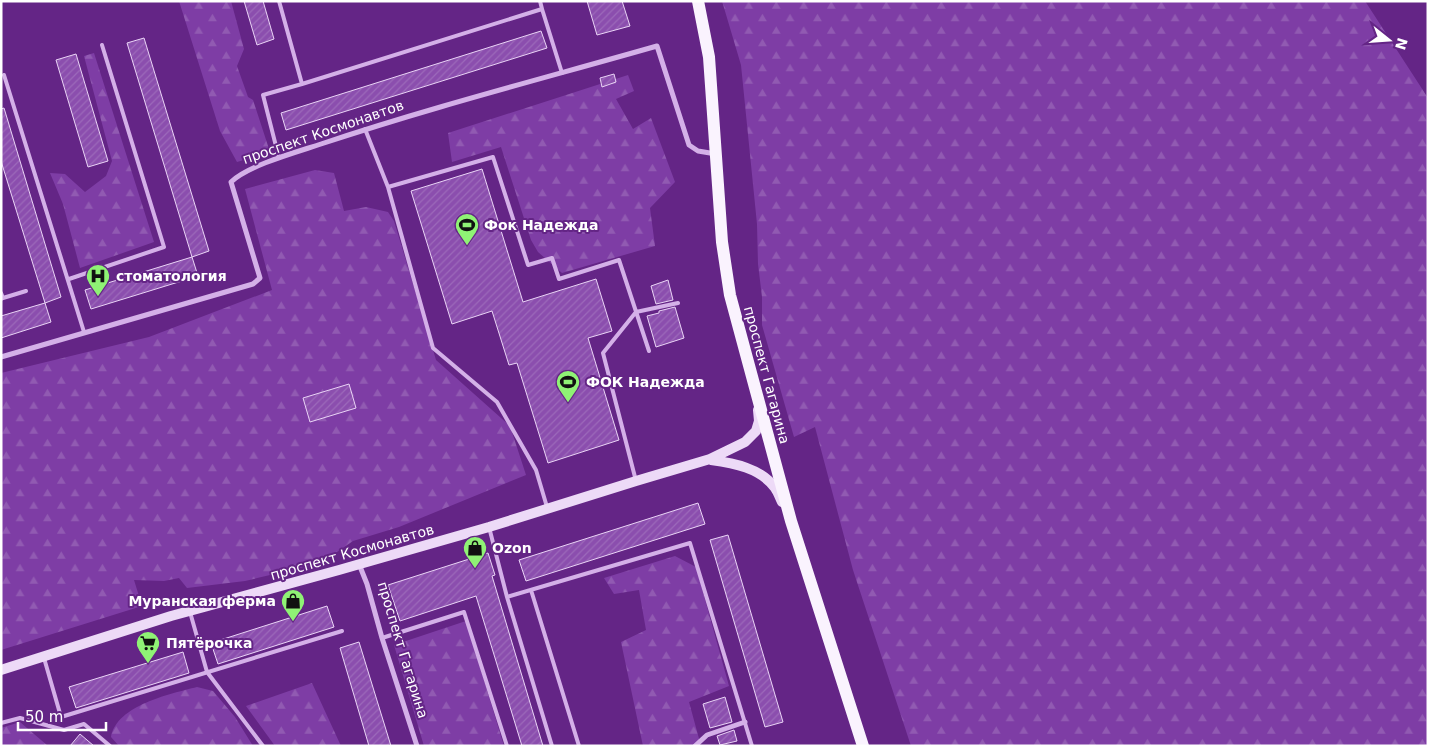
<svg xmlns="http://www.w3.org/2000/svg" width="1429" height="747" viewBox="0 0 1429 747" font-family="'DejaVu Sans',sans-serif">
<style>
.forest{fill:url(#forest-firs)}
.building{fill:url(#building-hatch);stroke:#ead4f6}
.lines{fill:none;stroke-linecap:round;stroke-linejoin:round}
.service{stroke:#d4b0e8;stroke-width:4}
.minor{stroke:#d4b0e8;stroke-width:5}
.secondary{stroke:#eddaf7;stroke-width:10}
.primary{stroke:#faf3fe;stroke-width:12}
.labels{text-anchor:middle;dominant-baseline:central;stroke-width:4;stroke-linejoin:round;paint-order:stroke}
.street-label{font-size:14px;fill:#fff;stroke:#642586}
.poi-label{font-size:14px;font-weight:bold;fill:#fff;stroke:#642586;text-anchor:start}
</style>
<defs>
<pattern id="forest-firs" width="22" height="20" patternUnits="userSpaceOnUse" patternTransform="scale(1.25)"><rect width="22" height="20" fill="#7e3da5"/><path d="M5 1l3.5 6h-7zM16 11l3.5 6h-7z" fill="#915ab2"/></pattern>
<pattern id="building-hatch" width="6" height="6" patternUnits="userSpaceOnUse" patternTransform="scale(1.25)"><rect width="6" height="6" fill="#8b4eae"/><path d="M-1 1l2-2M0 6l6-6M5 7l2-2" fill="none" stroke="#9c69ba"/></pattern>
</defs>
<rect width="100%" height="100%" fill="#642586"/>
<path class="forest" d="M179,1H231L244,49L237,66L248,97L253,100L270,152L237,162L220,131Z
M722,1H1365L1428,98V746H911L853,570L815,427L794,437L762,325V297L758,264L757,224L741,65Z
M94,53L154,242L80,268L63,204L50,173L65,174L85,192L106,176L112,161L84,56Z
M628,75L634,91L616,99L633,129L651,118L675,182L650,208L655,246L562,273L538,252L531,240L501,147L452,162L448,133Z
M315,170L334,173L344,211L366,207L388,212L394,221L436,360L510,426L526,475L399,527L353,541L321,563L245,581L187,588L179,578L164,581L134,580L142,606L1,650V373L149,337L272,290L245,189Z
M675,556L696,567L729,686L689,702L701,746H643L621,642L646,630L639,590L614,594L604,578Z
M466,621L504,746H424L394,645Z
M312,683L341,746H275L246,706Z
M197,687L213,691L235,717L253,746H119L111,737C117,705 170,694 197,687Z
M20,722L48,746H1V728Z"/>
<path class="building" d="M244,1H263L274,39L257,45Z
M587,1H622L630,26L597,35Z
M541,31L547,48L286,130L281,113Z
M144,38L209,251L192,257L127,43Z
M76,54L108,161L88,167L56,60Z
M614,74L616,82L602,87L600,78Z
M4,108L61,297L45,303L1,161V109Z
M482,169L523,302L596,279L612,331L588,338L619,440L548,463L517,363L509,365L492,311L452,324L411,191Z
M192,257L198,276L91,309L85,290Z
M668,280L673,300L656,304L651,286Z
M45,303L51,322L1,338V316Z
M675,307L684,338L656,347L647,316L659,313V311Z
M349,384L356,408L310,422L303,398Z
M698,503L705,524L526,581L519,560Z
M728,535L783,722L765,727L710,540Z
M488,553L495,575L492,576L543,746H522L476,596L400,621L388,585Z
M327,606L334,627L218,664L211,643Z
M359,642L391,746H369L340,648Z
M183,652L189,673L76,708L69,687Z
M725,697L732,722L710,728L703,704Z
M734,730L737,741L720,745L717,736Z
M80,734L94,746H70Z"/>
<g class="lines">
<path class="service" d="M540,1L542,9
M4,75L84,332
M302,84L542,9L562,73
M365,129L388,187L433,348L497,402L536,470L547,507
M279,158L263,95L302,84L279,1
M388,187L493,157L528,265L552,258L559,279L619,260L649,351
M69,279L164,247L102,45
M1,293L3,298L1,299
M3,298L26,291
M636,481L603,353L636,312L678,303
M489,527L507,597L552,746
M531,590L579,746
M507,597L690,543L752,746
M190,612L207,672L263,746
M382,638L464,612L507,746
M44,658L61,717L342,631
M1,723L20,718L64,730L84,724L110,746"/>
<path class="minor" d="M1,357L253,284L260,278L231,182C249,165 297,152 321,144C432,107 545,78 657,46L689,145L698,151L716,154
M359,564L367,584L382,638L417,746
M695,746L707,735L745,722"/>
<path class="secondary" d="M711,460C733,463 761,468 775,488C778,492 780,498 782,502
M1,670L171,616L339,570L489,527L636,481L710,459L745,442L756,431L759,421L758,410"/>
<path class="primary" d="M698,1L709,57L722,242L730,295L791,521L863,746"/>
</g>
<defs>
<g id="stadium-pin" transform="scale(1.25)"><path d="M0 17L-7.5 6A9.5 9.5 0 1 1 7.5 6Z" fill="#8ff275" stroke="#642586"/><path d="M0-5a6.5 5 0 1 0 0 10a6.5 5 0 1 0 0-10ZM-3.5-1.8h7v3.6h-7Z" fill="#111"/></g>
<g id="hospital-pin" transform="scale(1.25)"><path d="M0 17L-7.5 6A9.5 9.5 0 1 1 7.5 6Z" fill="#8ff275" stroke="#642586"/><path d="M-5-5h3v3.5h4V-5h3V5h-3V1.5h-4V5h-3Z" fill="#111"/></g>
<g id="shop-pin" transform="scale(1.25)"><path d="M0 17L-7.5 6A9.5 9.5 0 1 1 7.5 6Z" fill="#8ff275" stroke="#642586"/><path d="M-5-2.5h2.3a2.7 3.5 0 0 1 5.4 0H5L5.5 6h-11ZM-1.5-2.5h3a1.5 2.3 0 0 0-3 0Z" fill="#111"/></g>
<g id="supermarket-pin" transform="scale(1.25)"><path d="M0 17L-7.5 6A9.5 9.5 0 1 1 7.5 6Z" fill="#8ff275" stroke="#642586"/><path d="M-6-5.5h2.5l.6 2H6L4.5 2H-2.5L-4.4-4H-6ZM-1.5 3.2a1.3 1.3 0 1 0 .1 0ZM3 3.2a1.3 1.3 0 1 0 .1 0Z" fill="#111"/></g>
</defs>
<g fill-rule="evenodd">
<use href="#stadium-pin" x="467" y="225"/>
<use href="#hospital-pin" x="98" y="276"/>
<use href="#stadium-pin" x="568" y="382"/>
<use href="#shop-pin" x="475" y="548"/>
<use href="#shop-pin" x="293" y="601"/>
<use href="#supermarket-pin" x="148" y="643"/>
</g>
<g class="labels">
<g class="street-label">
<text transform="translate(323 132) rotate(-19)">проспект Космонавтов</text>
<text transform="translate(767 375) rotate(75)">проспект Гагарина</text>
<text transform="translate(352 552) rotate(-16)">проспект Космонавтов</text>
<text transform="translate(403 650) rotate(73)">проспект Гагарина</text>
</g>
<g class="poi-label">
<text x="484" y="225">Фок Надежда</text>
<text x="116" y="276">стоматология</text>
<text x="586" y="382">ФОК Надежда</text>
<text x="492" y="548">Ozon</text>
<text x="276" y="601" text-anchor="end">Муранская ферма</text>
<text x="166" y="643">Пятёрочка</text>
</g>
</g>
<rect width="1429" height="747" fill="none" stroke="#ffffff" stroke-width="5"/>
<g transform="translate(1389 40) rotate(107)" stroke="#642586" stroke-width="4" paint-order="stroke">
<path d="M0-4L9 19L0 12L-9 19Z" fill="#ffffff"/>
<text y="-8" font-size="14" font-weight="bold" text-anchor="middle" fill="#ffffff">N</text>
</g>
<path d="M18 722v8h88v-8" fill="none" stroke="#ffffff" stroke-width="2.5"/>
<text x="25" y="722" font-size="15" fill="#ffffff" stroke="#642586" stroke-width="4" paint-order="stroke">50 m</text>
</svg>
